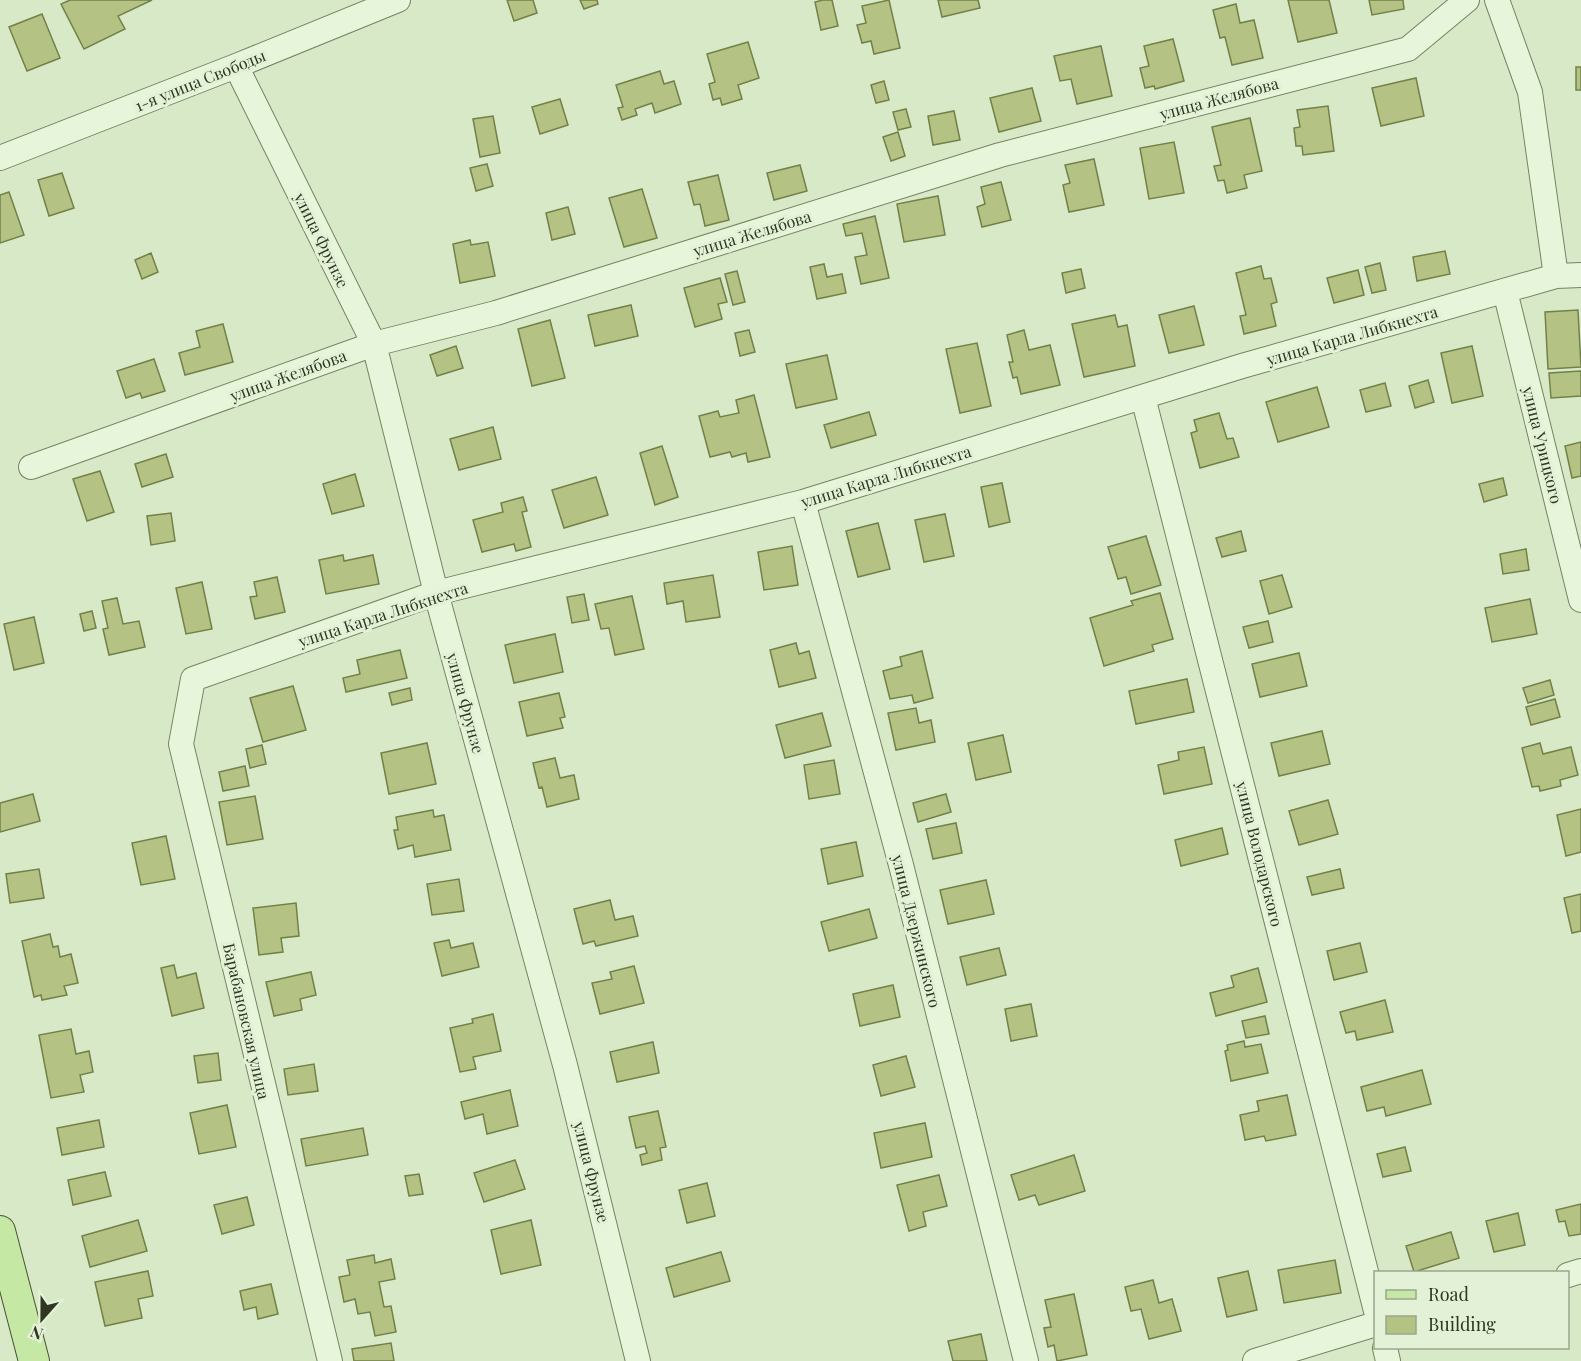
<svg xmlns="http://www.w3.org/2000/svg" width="1581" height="1361" viewBox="0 0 1581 1361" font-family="'Playfair Display',serif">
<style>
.building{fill:#b4c383;stroke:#738048;stroke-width:1.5}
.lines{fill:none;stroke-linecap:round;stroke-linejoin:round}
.minor-casing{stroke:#77835f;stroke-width:26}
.major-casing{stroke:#495233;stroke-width:32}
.minor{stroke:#e7f5db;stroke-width:24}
.major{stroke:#c6e8a5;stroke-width:30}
.labels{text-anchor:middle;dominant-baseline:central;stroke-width:6;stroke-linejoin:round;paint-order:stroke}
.street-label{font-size:16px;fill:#2f3621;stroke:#e3f2d7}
</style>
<rect width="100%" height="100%" fill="#d8e9c8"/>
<path class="building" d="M70,0H152L118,16L125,29L84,49L61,4Z
M507,0H533L537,13L514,21Z
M580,0H597L598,4L584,9Z
M823,0H832L838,26L821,30L815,2Z
M889,0L900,48L874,54L871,41L862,43L857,25L866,23L862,6Z
M938,0H978L980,8L942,17Z
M1288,0H1329L1337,33L1298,42Z
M1369,0H1403L1404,9L1372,15Z
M1236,4L1240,23L1254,20L1263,58L1232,65L1225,37L1220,38L1213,10Z
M42,14L60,58L27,71L9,27Z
M1173,39L1184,81L1155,89L1154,86L1145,88L1140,68L1149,66L1144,46Z
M748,42L759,78L738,85L742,99L722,105L720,98L713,100L709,84L715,82L707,54Z
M1101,46L1112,96L1077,104L1071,79L1060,81L1054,56Z
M1576,67H1581V90H1576Z
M660,71L664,84L674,81L681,104L655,113L652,103L635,109L637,115L622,120L618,108L623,107L616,85Z
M1416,78L1424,116L1381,126L1372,88Z
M884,81L889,100L876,103L871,85Z
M1032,88L1041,121L999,132L990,98Z
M560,99L568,125L540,134L532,107Z
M1328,106L1334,151L1303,155L1302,146H1296L1294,128L1300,127L1297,110Z
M906,109L911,127L898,130L893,112Z
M954,111L960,140L933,145L928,116Z
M493,116L500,153L480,157L473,119Z
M1250,118L1262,171L1244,175L1247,188L1227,193L1224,180L1218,181L1214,166L1221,165L1212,127Z
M898,132L905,156L891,161L883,137Z
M1174,142L1184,193L1149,199L1140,148Z
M1094,159L1104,205L1069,212L1063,185L1070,183L1065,165Z
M487,164L493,186L476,191L470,168Z
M800,165L807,191L774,200L767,173Z
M62,173L74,208L49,216L38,180Z
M718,175L729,220L705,226L700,204L694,205L688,182Z
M1001,182L1011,220L982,227L977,207L985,204L981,187Z
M642,189L657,238L624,247L609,198Z
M9,192L24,235L0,243V195Z
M938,196L945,235L904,242L897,204Z
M568,207L575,234L552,240L546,213Z
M875,216L889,278L861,284L855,257L867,255L862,233L846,236L843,224Z
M470,240L471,245L488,242L495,276L460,283L453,244Z
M1445,251L1450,274L1417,281L1413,257Z
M151,253L158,272L142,279L135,260Z
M1380,263L1386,290L1372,293L1365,267Z
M824,264L827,277L842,274L846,293L817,299L810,267Z
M1261,266L1264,279L1271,278L1277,302L1271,304L1276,326L1244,334L1240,316L1246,315L1236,273Z
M1081,269L1085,288L1066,293L1062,273Z
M1358,270L1364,295L1334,303L1327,278Z
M737,271L745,302L733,305L725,274Z
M720,278L727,302L718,304L722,319L695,327L684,288Z
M631,305L638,336L595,346L588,315Z
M1194,306L1204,345L1169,353L1159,315Z
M1578,310L1581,367L1548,369L1545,312Z
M1115,315L1118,327L1127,325L1135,366L1084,377L1072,324Z
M550,320L565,378L532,386L518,329Z
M223,324L233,362L185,375L179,353L200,347L196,331Z
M749,330L755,352L740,356L735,333Z
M1024,330L1029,350L1050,345L1060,385L1021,394L1017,377L1013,378L1009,362H1013L1007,335Z
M977,343L991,406L960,413L946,349Z
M456,346L463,368L437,376L430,355Z
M1472,346L1483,396L1452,403L1441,353Z
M827,355L837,399L796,408L786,364Z
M154,359L165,391L142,398L140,393L126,398L117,371Z
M1581,371V396L1551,398L1549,373Z
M1428,380L1434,402L1415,408L1409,386Z
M1385,383L1391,406L1366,412L1360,390Z
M1317,387L1329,427L1278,442L1266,402Z
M754,395L770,457L748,462L746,453L732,457L730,452L710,457L699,416L718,411L720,417L739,413L736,400Z
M869,412L876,435L831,448L824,425Z
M1219,413L1227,439L1233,438L1239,457L1200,468L1191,433L1197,431L1194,420Z
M493,427L501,459L459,470L450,439Z
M1581,442V476L1572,478L1565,446Z
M662,446L678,497L655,505L640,453Z
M166,454L173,477L142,487L135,464Z
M100,471L114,512L87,521L73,479Z
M355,474L364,506L332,514L323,484Z
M596,477L608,515L564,528L552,490Z
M1503,478L1507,495L1484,502L1479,484Z
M1002,483L1010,522L989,527L981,487Z
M523,497L527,511L522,512L531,547L516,551L514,544L482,552L473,520L503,512L501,503Z
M171,513L175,541L151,545L147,516Z
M945,514L954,556L924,562L915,520Z
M878,523L890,569L858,577L846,531Z
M1241,531L1246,551L1222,557L1216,538Z
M1146,536L1161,585L1131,594L1126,577L1118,579L1108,547Z
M792,546L798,585L764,590L758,552Z
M1526,549L1529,570L1503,574L1500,554Z
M343,555L344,561L373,555L379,584L326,594L319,560Z
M713,575L720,617L686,622L683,601L667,604L664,583Z
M1282,575L1292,607L1269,614L1260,581Z
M277,577L285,612L255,619L250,597L257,596L254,582Z
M202,582L212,629L186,634L176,588Z
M1160,593L1173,639L1152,645L1154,651L1104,666L1090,618L1133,605L1131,601Z
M584,594L589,620L572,623L567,597Z
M632,596L644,649L615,655L609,628L601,629L595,604Z
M117,598L123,624L139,621L145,647L109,655L103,629L108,628L102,601Z
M1530,599L1537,634L1492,642L1485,608Z
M92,611L96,628L84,631L80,614Z
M34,617L44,663L14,670L4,624Z
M1268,621L1273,642L1249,648L1243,627Z
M555,634L563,672L514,683L505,645Z
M796,643L799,654L809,651L816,678L779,687L770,650Z
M400,650L407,678L346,692L343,678L360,674L357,660Z
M922,651L933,698L914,703L912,695L890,699L883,671L902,666L900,657Z
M1299,653L1307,686L1260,697L1252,664Z
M1187,679L1194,712L1136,724L1129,691Z
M1550,680L1554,695L1528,703L1523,688Z
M293,686L306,730L263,742L250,698Z
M410,688L412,700L392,705L389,693Z
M559,693L565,717L560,718L563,728L527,736L519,702Z
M1555,699L1560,717L1531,725L1526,707Z
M916,708L919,723L931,720L935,742L896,750L888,713Z
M822,713L831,746L785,758L776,725Z
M1322,731L1330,764L1279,776L1271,743Z
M1003,735L1011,772L976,780L968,743Z
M427,743L436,784L389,794L381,753Z
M1540,743L1543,754L1571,747L1578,775L1560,780L1561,786L1540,791L1539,786L1532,787L1522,748Z
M262,745L266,764L250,768L246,749Z
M1204,747L1212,784L1164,794L1158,765L1179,760L1178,752Z
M555,758L560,778L574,775L579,799L547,807L542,787L539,788L533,763Z
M834,760L840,794L809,799L804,765Z
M245,766L249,786L223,791L219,772Z
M33,794L40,821L0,832V803Z
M946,794L951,812L918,822L913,803Z
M255,796L263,839L227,845L219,802Z
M1328,800L1338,834L1299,845L1289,811Z
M1581,809V852L1566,856L1557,815Z
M433,810L434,817L444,815L451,850L415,857L413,845L398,849L394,830H398L396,817Z
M956,823L962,853L933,859L926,829Z
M1222,828L1228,854L1181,866L1175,840Z
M166,836L175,879L141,885L132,843Z
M856,842L863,876L828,884L821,849Z
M39,869L44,898L10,903L6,874Z
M1340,869L1344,888L1312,895L1307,877Z
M459,879L464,911L432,915L427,884Z
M986,880L994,914L948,924L940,890Z
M1581,894V931L1572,933L1564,898Z
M610,900L615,920L633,916L638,936L596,946L594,941L583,944L574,909Z
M296,903L299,936L281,938L283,952L259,955L253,908Z
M869,909L877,938L829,951L821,922Z
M50,934L53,947L58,946L60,957L71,954L78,983L64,986L67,995L42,1000L41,995L34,997L22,941Z
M449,940L451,948L473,943L479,967L442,976L434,943Z
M1360,943L1367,972L1334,980L1327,951Z
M999,948L1006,975L967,985L960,957Z
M174,965L177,978L196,973L204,1008L172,1016L161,968Z
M634,966L644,1003L600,1014L592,983L612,979L610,972Z
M1258,968L1267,1002L1216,1016L1210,993L1234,987L1231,976Z
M311,972L316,995L300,999L302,1010L274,1016L266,982Z
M893,985L900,1017L860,1026L853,994Z
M1385,1000L1393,1032L1357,1040L1355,1031L1346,1033L1340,1012Z
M1031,1004L1037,1036L1011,1041L1005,1009Z
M493,1014L501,1051L473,1057L476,1069L460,1072L450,1028L473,1023L472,1019Z
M1265,1016L1269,1034L1246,1038L1242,1021Z
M71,1029L76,1054L89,1051L93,1072L80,1075L84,1092L51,1098L39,1035Z
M1244,1041L1245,1047L1261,1044L1268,1073L1231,1081L1225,1051L1228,1050L1227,1045Z
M653,1042L659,1073L617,1082L610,1052Z
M218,1053L221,1080L198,1083L194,1056Z
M906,1056L915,1087L881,1096L873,1065Z
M314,1064L318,1091L288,1095L284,1069Z
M1422,1070L1431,1104L1386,1116L1384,1107L1367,1111L1361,1087Z
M510,1090L518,1126L487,1134L483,1114L465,1119L461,1102Z
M1287,1095L1296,1135L1266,1141L1264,1136L1245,1140L1240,1115L1259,1111L1257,1101Z
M227,1105L236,1147L199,1154L190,1113Z
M658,1111L666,1147L660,1148L662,1160L642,1165L640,1155L647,1153L645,1146L636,1148L629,1117Z
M99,1120L104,1147L62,1155L57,1128Z
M925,1123L932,1157L881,1168L874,1133Z
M363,1128L368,1155L306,1166L301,1139Z
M1405,1147L1411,1171L1383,1177L1377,1154Z
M1074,1155L1085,1191L1039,1205L1035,1195L1019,1200L1011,1175Z
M515,1160L525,1189L484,1202L474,1173Z
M105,1172L111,1196L73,1205L68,1180Z
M419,1174L423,1194L409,1196L405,1176Z
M939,1175L947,1206L923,1212L926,1226L909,1231L897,1185Z
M707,1183L715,1216L687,1223L679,1190Z
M247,1197L254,1225L222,1234L214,1205Z
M1581,1204V1234L1569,1236L1565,1221L1559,1222L1556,1210Z
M1518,1213L1525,1245L1494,1252L1486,1221Z
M138,1220L147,1251L90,1267L82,1236Z
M531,1220L541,1265L501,1274L491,1230Z
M1451,1232L1459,1258L1414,1272L1406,1246Z
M721,1252L730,1281L674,1297L666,1268Z
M374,1255L375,1263L391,1259L395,1279L379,1282L384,1307L391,1306L396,1332L375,1336L370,1312L358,1314L355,1299L344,1302L339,1277L350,1275L347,1260Z
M1335,1260L1341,1293L1284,1303L1278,1270Z
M148,1271L153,1296L138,1299L142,1318L105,1326L95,1282Z
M1248,1271L1257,1310L1227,1317L1218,1278Z
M1153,1280L1159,1303L1172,1299L1181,1331L1149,1339L1141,1309L1131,1311L1125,1287Z
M271,1284L278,1314L258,1319L256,1307L244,1310L240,1291Z
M1074,1294L1087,1355L1057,1361L1054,1345L1048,1347L1044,1328L1051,1327L1045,1300Z
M981,1334L987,1361H953L948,1341Z
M391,1343L394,1361H354L352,1349Z"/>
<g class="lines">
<g class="minor-casing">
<path id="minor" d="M1497,0L1530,92L1556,276
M236,66L374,344L436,593L565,1065L638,1361
M0,158L236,66L398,0
M1505,291L1581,600
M1143,397L1376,1311
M31,467L374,344L496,313L1000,155L1408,49L1467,0
M803,502L901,865L1026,1361
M1568,1275L1581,1271
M1385,1348L1388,1361
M330,1361L181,744L193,679L436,593L803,502L1242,366L1556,276L1581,275
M1255,1361L1376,1324"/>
</g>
<g class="major-casing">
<path id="major" d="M0,1231L34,1361"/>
</g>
<use href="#minor" class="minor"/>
<use href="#major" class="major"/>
</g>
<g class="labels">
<g class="street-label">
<text transform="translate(200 80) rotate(-22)">1-я улица Свободы</text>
<text transform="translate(1219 98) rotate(-15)">улица Желябова</text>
<text transform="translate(752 233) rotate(-17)">улица Желябова</text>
<text transform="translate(322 240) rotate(64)">улица Фрунзе</text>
<text transform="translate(1352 335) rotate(-16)">улица Карла Либкнехта</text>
<text transform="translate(288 375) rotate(-20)">улица Желябова</text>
<text transform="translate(1543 445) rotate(76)">улица Урицкого</text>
<text transform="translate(886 476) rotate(-17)">улица Карла Либкнехта</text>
<text transform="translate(383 614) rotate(-18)">улица Карла Либкнехта</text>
<text transform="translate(466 703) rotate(75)">улица Фрунзе</text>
<text transform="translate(1260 854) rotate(76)">улица Володарского</text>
<text transform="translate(917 931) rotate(76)">улица Дзержинского</text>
<text transform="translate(247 1021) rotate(77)">Барабановская улица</text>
<text transform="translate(592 1172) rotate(76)">улица Фрунзе</text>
</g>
</g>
<rect x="1374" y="1271" width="195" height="78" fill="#e3f2d7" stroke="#9ba78e" stroke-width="1.5"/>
<rect x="1386" y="1290" width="30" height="9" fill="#c6e8a5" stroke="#9ba78e" stroke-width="1.5"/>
<text x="1428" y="1301" font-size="18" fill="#2f3621">Road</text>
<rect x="1386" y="1316" width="30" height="18" fill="#b4c383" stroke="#9ba78e" stroke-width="1.5"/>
<text x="1428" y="1331" font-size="18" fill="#2f3621">Building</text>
<g transform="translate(42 1319) rotate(201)" stroke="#e3f2d7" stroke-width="4.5" paint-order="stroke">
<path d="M0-4.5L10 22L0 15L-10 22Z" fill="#2f3621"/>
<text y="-9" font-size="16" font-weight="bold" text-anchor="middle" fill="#2f3621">N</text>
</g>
</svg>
